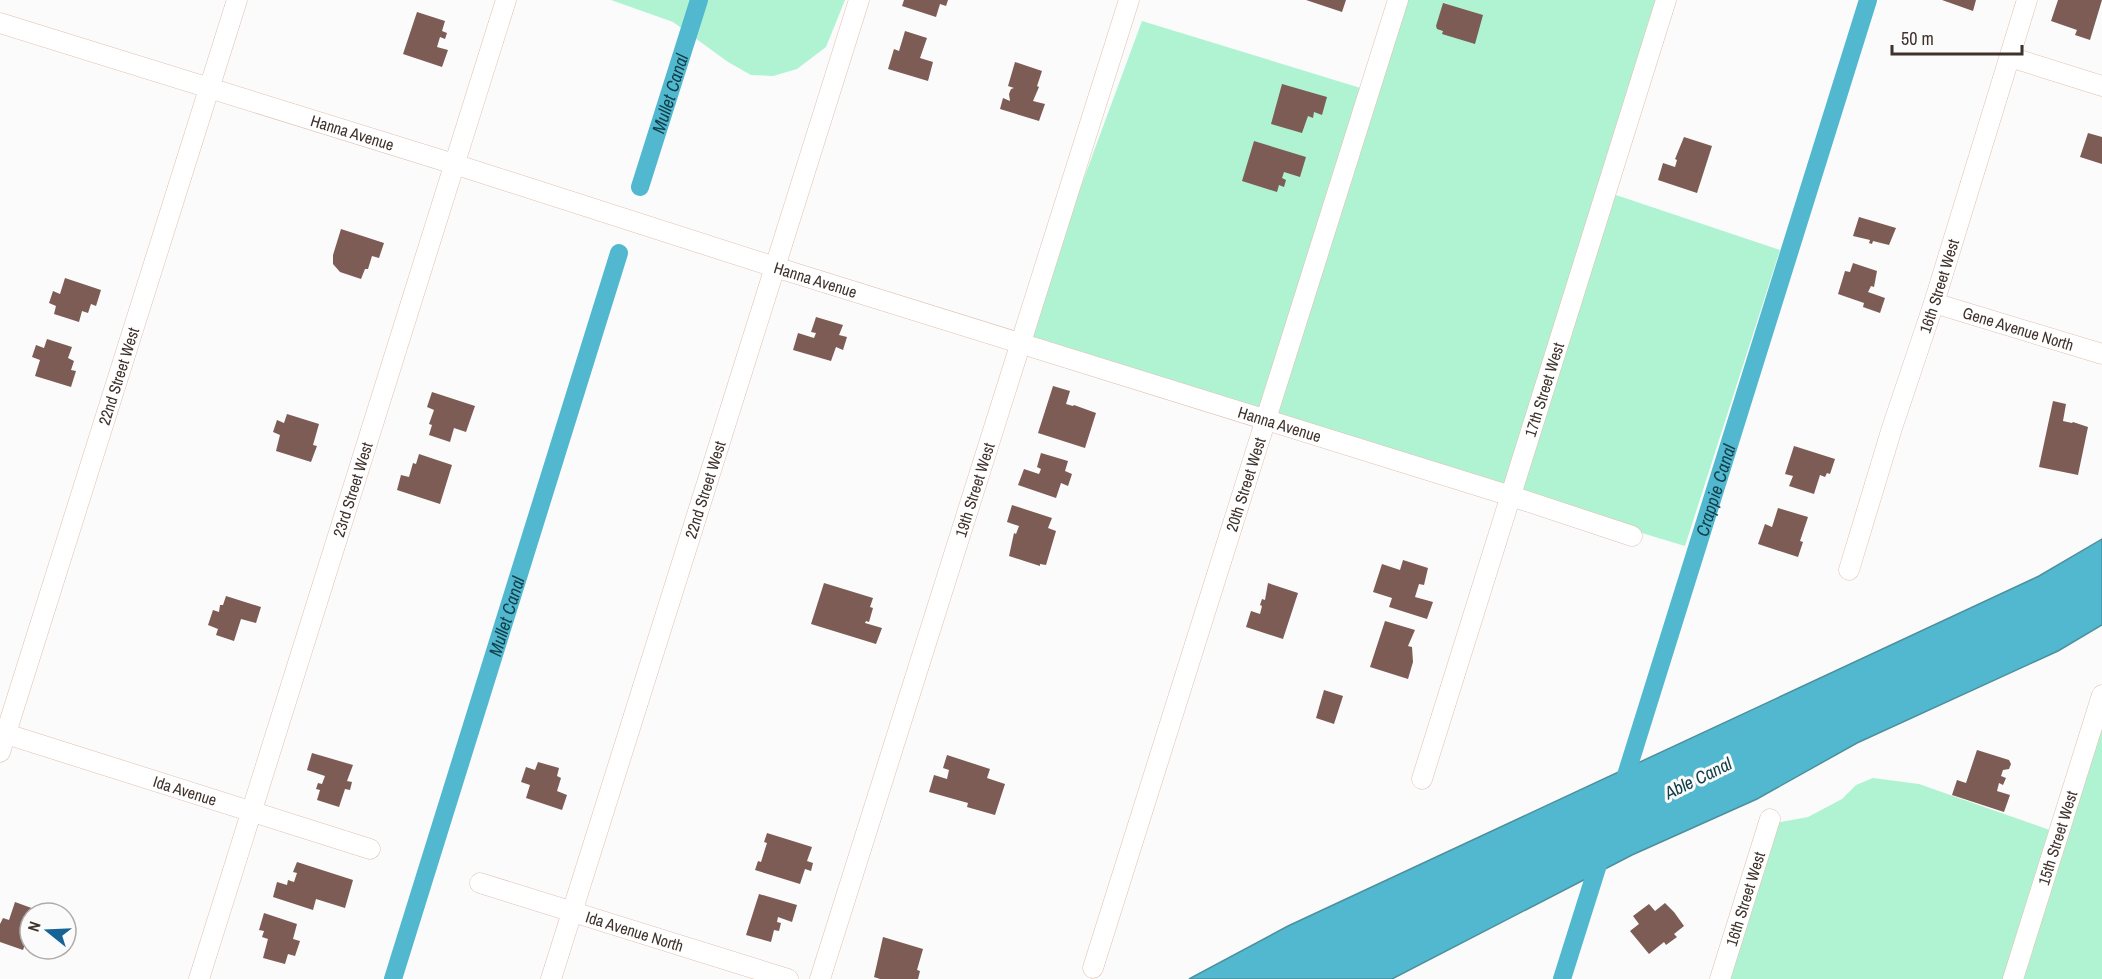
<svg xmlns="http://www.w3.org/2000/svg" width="2102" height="979" viewBox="0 0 2102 979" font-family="'Archivo Narrow',sans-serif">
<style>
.green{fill:#aff3d2}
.water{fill:#51b8cf;stroke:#4c909e;stroke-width:1.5}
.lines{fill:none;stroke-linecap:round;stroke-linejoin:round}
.canal{stroke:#51b8cf;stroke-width:18}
.building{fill:#7c5c55}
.minor-casing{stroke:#e1bfb0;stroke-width:21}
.minor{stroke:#fff;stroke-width:20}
.labels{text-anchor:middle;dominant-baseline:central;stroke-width:6;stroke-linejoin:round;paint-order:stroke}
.street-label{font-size:16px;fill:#3f322c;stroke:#fbfbfb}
.water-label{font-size:18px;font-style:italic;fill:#12404a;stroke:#fbfbfb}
</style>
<rect width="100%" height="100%" fill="#fbfbfb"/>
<path class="green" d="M611,0H845L826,47L797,69L773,76L751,75L728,62L673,22Z
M1398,0H1668L1604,191L1780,250L1685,546L1386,456L1025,338L1142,21L1367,90Z
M2102,728V979H1722L1765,825L1808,817L1842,799L1856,785L1873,778L1919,784L2058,833L2094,733Z"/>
<path class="water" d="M2102,539V625L2058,651L1857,743L1757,799L1632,855L1392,979H1189L1288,926L2039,576Z"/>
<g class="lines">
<g class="canal">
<path id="s1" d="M640,187L699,0"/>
<path id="s2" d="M1622,788L1868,0"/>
<path id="s3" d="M393,979L619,253"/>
<path d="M1562,979L1602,852"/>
</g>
</g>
<path class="building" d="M904,0H948L946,6L940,4L936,17L902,6Z
M1306,0H1346L1342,12Z
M1942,0H1976L1973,11Z
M2058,0H2102L2090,40L2075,35L2077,30L2051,21Z
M1443,3L1483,15L1475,44L1442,34L1443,31L1437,29L1436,26Z
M417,12L445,21L442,31L447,33L445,39L440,37L437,47L448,50L442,67L403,54Z
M905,31L927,38L920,58L933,62L928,81L888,69L894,49L899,51Z
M1015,62L1042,71L1037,86L1039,87L1033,101L1045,104L1039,121L1000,109L1003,98L1010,101L1009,94L1011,89L1014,88L1008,86Z
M1282,84L1327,97L1322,115L1314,112L1313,118L1308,116L1302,133L1271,124Z
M2088,133L2102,137V164L2080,157Z
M1684,137L1712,146L1697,193L1658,180L1663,163L1675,167L1677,160L1675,159Z
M1254,141L1306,157L1300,177L1284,172L1282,178L1286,180L1284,187L1279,185L1277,192L1242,181Z
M1859,217L1896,228L1889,245L1873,241L1872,244L1869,243L1870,240L1853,236Z
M341,229L384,243L379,258L372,256L368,269H365L361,279L340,272L333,264V255Z
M1853,263L1877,271L1874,287L1871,286L1868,292L1885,298L1880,313L1863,307L1864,303L1838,294L1845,271L1850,272Z
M65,278L101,290L96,306L91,304L88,313L82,311L79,322L54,314L56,306L49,303L53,291L60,294Z
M816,317L843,325L839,335L847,337L843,350L836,347L831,361L793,350L798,333L814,338L816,333L811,332Z
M47,339L72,347L68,358L74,361L71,370L76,371L71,387L35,376L40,360L32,357L36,345L44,348Z
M1053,386L1070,391L1066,404L1073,406L1074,405L1096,413L1085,448L1038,433Z
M432,392L475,406L466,432L454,428L450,442L429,435L432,425L429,424L434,410L427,407Z
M2053,401L2066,404L2063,421L2072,423L2073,422L2088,427L2078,475L2039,467Z
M287,414L319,424L313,445L317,446L311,462L276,451L280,435L273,432L277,420L284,423Z
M1794,446L1835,459L1830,474L1827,473L1825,477L1820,475L1814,494L1789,486L1793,476L1785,474Z
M1041,453L1068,461L1065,471L1072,474L1068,486L1061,483L1056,498L1018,485L1024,469L1039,474L1041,469L1037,467Z
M419,454L452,465L440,504L397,490L401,475L409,477L413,463L416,464Z
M1012,505L1052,518L1048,528L1056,531L1046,565L1040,564V566L1009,556L1014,533L1016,534L1019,526L1007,522Z
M1778,508L1808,517L1800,541L1803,542L1798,557L1758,544L1765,524L1772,527Z
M1403,560L1428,568L1424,585L1419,584L1415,597L1433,602L1427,619L1389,607L1392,598L1373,592L1382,564L1400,570Z
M824,583L873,598L870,607L873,608L869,622L866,621L865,623L882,628L876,644L811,624Z
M1268,583L1298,593L1283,639L1246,627L1251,611L1260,614L1262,606L1260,605L1262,599L1265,600Z
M226,596L261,607L256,623L241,619L234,641L216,635L218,629L208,625L213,610L219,612L220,605H223Z
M1385,621L1415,630L1408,646L1412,647L1413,662L1408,679L1370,667Z
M1324,690L1343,696L1334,724L1316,718Z
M1977,750L2009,760L2011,764L2009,769L2003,770L2001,776L2006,778L2003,785L1999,783L1997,791L2010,795L2004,812L1952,795L1957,780L1966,783Z
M312,753L353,765L347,781L352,782L350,790L345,789L339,807L317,800L320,790L316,789L318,783L322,784L325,776L307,770Z
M947,755L990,769L987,778L1005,784L995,815L967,807L968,803L929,792L934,775L947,779L949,770L943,768Z
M538,762L559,768L557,776L561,778L557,791L567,795L562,810L526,798L530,785L521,782L526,767L535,770Z
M767,833L812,847L807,861L813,863L811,871L805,869L800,884L755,870L758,861L761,862L767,843L764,842Z
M297,862L353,880L345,908L316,899L313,910L273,897L277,882L287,885L288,880L294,882L297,873L293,872Z
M759,894L797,905L792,922L778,917L777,922L781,923L779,931L774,930L771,942L746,935Z
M15,902L37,910L36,913H30V935H28L23,950L0,942V924L3,918L9,920Z
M1665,903L1674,912L1684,926L1674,934L1677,937L1666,945L1664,942L1649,954L1630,931L1639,924L1633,916L1649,904L1655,911Z
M264,913L297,924L293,939L300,941L295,956L288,954L285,964L263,958L268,939L262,937L264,931L259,930Z
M883,937L923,949L917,970L920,971L918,979H880L874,977Z"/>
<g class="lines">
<g class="minor-casing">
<g id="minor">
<path id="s4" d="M0,23L454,164L775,267L1511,496L1632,536"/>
<path d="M2010,57L2102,86"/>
<path id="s5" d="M1934,303L2102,354"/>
<path id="s6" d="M1849,570L1892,428L1934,303L2027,0"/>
<path id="s7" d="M0,732L370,849"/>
<path id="s8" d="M0,752L237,0"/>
<path id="s9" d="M1422,779L1666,0"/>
<path id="s10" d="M480,883L788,979"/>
<path id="s11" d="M1093,968L1398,0"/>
<path id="s12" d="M199,979L506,0"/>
<path id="s13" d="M551,979L859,0"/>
<path id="s14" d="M820,979L1129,0"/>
<path id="s15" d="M1720,979L1770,819"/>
<path id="s16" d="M2013,979L2102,695"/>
</g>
</g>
<use href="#minor" class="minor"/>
</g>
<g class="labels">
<g class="street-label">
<text stroke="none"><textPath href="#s4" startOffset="369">Hanna Avenue</textPath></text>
<text stroke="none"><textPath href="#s4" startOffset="855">Hanna Avenue</textPath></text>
<text stroke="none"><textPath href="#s6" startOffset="298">16th Street West</textPath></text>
<text stroke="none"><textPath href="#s5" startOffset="88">Gene Avenue North</textPath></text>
<text stroke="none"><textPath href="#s8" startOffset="394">22nd Street West</textPath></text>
<text stroke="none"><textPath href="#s9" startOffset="408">17th Street West</textPath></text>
<text stroke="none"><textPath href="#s4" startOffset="1341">Hanna Avenue</textPath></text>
<text stroke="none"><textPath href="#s11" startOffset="507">20th Street West</textPath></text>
<text stroke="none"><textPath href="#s12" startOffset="513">23rd Street West</textPath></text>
<text stroke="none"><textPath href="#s13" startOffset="513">22nd Street West</textPath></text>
<text stroke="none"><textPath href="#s14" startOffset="513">19th Street West</textPath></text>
<text stroke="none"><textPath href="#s7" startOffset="194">Ida Avenue</textPath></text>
<text stroke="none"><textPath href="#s16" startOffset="148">15th Street West</textPath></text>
<text stroke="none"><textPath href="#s15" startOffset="84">16th Street West</textPath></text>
<text stroke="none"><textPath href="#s10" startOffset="162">Ida Avenue North</textPath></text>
</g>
<g class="water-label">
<text stroke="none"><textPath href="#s1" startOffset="98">Mullet Canal</textPath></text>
<text stroke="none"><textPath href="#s2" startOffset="312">Crappie Canal</textPath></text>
<text stroke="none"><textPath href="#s3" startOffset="380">Mullet Canal</textPath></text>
<text transform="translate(1698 778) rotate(-26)">Able Canal</text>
</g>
</g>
<g transform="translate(48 931) rotate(288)"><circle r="28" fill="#fbfbfb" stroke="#b0aba8" stroke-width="1.5"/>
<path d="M0-4.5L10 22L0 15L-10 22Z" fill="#176396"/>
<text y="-9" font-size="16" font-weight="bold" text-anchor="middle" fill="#3f322c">N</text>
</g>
<path d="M1892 45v9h130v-9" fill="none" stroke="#3f322c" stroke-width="3"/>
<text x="1901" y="45" font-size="18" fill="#3f322c" stroke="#fbfbfb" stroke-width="4.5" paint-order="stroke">50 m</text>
</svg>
